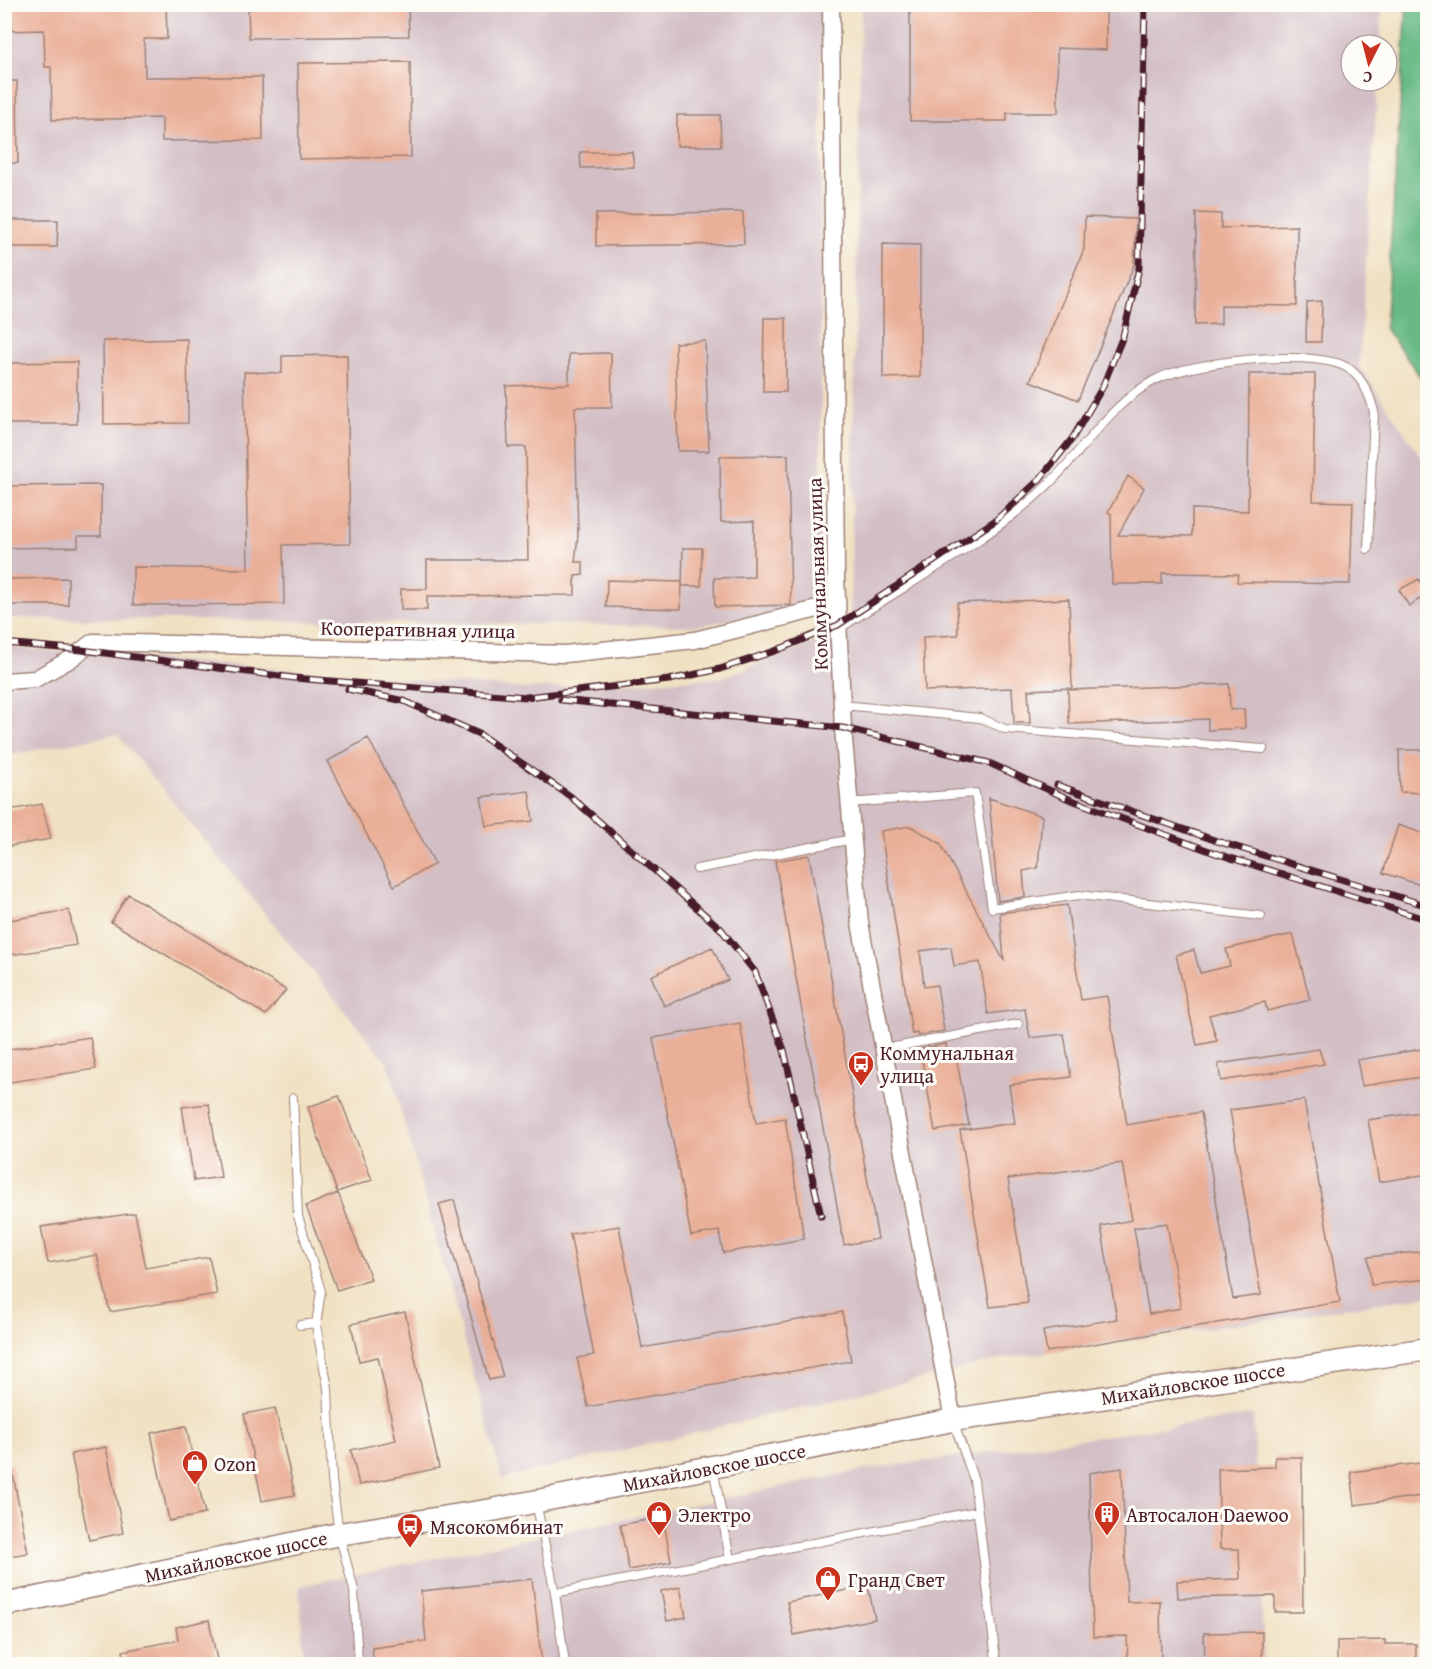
<svg xmlns="http://www.w3.org/2000/svg" width="1432" height="1669" viewBox="0 0 1432 1669" font-family="'Gentium Book Plus',serif">
<style>
.industrial{fill:#d2bec5}
.forest{fill:#68b985;stroke:#596c58;stroke-width:1.5}
.building{fill:#eaaf97;fill-rule:evenodd}
.lines{fill:none;stroke-linecap:round;stroke-linejoin:round}
.service-casing{stroke:#9d8077;stroke-width:10}
.minor-casing{stroke:#9d8077;stroke-width:19}
.secondary-casing{stroke:#9d8077;stroke-width:25}
.service{stroke:#fff;stroke-width:8}
.minor{stroke:#fff;stroke-width:16}
.secondary{stroke:#fff;stroke-width:22}
.rail-casing{stroke:#4a1f2b;stroke-width:7}
.rail{stroke:#fdfcf7;stroke-width:4.5;stroke-dasharray:14;stroke-linecap:butt}
.labels{text-anchor:middle;dominant-baseline:central;stroke-width:6;stroke-linejoin:round;paint-order:stroke}
.street-label{font-size:20px;fill:#4a1f2b;stroke:#fdfcf7}
.poi-label{font-size:20px;fill:#4a1f2b;stroke:#fdfcf7;text-anchor:start}
</style>
<rect width="100%" height="100%" fill="#fdfcf7"/>
<filter id="ink" filterUnits="userSpaceOnUse"><feTurbulence type="fractalNoise" baseFrequency=".0167" numOctaves="2"/><feDisplacementMap in="SourceGraphic" scale="12" xChannelSelector="R" yChannelSelector="G"/><feConvolveMatrix kernelMatrix="1 2 1 2 8 2 1 2 1" color-interpolation-filters="sRGB"/></filter>
<filter id="wash" filterUnits="userSpaceOnUse"><feTurbulence type="fractalNoise" baseFrequency=".008" numOctaves="4" result="noise"/><feDisplacementMap in="SourceGraphic" scale="24" xChannelSelector="R" yChannelSelector="G"/><feGaussianBlur stdDeviation="1.35" result="paint"/><feColorMatrix in="noise" values="0 0 0 0 0 0 0 0 0 0 0 0 0 0 0 0 0 1.4 0 .05"/><feComposite in="paint" operator="in"/></filter>
<g filter="url(#wash)">
<rect width="100%" height="100%" fill="#f0e1c3"/>
<path class="industrial" d="M5,5H821V606L694,626L5,618Z
M861,5H1382L1380,45H1351V81H1378L1359,366L1427,465V1296L1007,1358L502,1479L388,1063L117,734L5,756L4,647L527,689L721,678L850,629Z
M1253,1415L1264,1664H304L299,1586L863,1470Z"/>
<path class="forest" d="M1407,5H1427V386L1385,328Z"/>
<g id="blocks">
<path class="building" d="M4,4H166L167,39H144L145,77H262L263,140L162,141V118L52,120L51,67H45L44,30L4,31Z
M248,4H408L409,36L249,38Z
M910,4H1106V50L1057,48L1058,113H1007V121H910Z
M410,62L411,157L299,159L298,63Z
M4,81H17L18,163H4Z
M677,115H720L721,146H677Z
M580,152H632L634,167L581,168Z
M733,212H743L744,244L596,246V214Z
M1196,213L1221,214V228L1297,226V306L1221,305V324L1195,325Z
M1085,217L1136,219L1134,265L1078,400L1030,381L1084,249Z
M4,220H58L57,247H4Z
M883,244L920,245V377L883,378Z
M1322,301L1321,342H1306L1307,302Z
M764,318H786V392H763Z
M187,339L188,423L104,424L103,341Z
M705,341L709,451H678L675,343Z
M611,353L612,407H575L578,536L575,562H583V575L575,576V595L427,596V610H401V589H427V560H528L526,447H508L506,386L569,384V354Z
M347,355L350,544L283,545L284,604L133,605V567L248,569L244,372L282,373V356Z
M77,362V424H4V363Z
M1249,374H1315L1313,501L1353,502L1350,584L1237,582L1238,574L1162,573V584H1112L1111,514L1108,512L1128,476L1144,488L1118,535L1192,536V509L1248,511Z
M788,455L791,605L715,607L714,578L754,577V521L721,522L720,456Z
M101,485V536H78V547L4,548V486Z
M683,548H702L701,586H682Z
M68,578V605H4V579Z
M1419,579L1428,594L1409,606L1399,590Z
M607,580L682,582L681,609L606,607Z
M1069,599L1072,688L1028,690L1030,723H1014L1012,688L925,691L923,637L958,635L957,603Z
M1229,684L1230,710L1244,709L1245,728L1208,730V719L1069,724L1068,690Z
M368,738L435,864L394,886L328,761Z
M1399,750H1428V793L1400,792Z
M529,791L533,821L486,826L481,797Z
M989,798L1042,816L1038,868L1023,871L1025,897L998,901Z
M42,804L51,839L4,847V811Z
M1398,825L1428,835V874L1424,886L1383,873Z
M910,826L940,843L1004,961L1000,913L1067,905L1081,1000L1107,996L1127,1125L1201,1112L1233,1299L1261,1295L1230,1110L1304,1100L1340,1302L1047,1352L1043,1331L1117,1319L1101,1226L1132,1220L1122,1163L1008,1179L1028,1303L990,1307L960,1130L1015,1123L1009,1085L1071,1077L1064,1034L1030,1038L1025,1009L988,1014L980,962L954,966L951,947L920,951L924,987L937,985L944,1031L918,1036L917,1033L912,1034L881,831ZM1167,1223L1181,1308L1149,1314L1134,1228Z
M809,855L878,1239L844,1245L775,861Z
M128,894L286,990L266,1015L111,922Z
M69,910L76,945L4,956V921Z
M1293,934L1310,1000L1267,1011L1265,1002L1209,1015L1217,1041L1197,1045L1176,955L1194,950L1200,973L1230,966L1226,949Z
M712,947L728,980L664,1006L651,976Z
M740,1023L756,1123L785,1118L804,1239L723,1253L719,1231L691,1236L653,1038Z
M90,1037L96,1069L4,1083V1050Z
M946,1044L947,1052L955,1051L969,1125L935,1131L920,1049Z
M1428,1048V1076L1362,1086L1357,1060Z
M1319,1049L1324,1064L1221,1081L1218,1064Z
M339,1096L372,1180L337,1192L308,1107Z
M209,1104L221,1177L194,1181L182,1107Z
M1428,1111V1174L1379,1182L1368,1120Z
M338,1193L371,1279L337,1290L306,1206Z
M454,1200L503,1377L489,1380L439,1204Z
M135,1213L146,1268L209,1257L217,1294L110,1312L97,1255L48,1263L41,1227Z
M619,1226L642,1348L842,1312L851,1361L588,1407L577,1358L594,1355L570,1234Z
M1428,1251V1279L1371,1285L1368,1257Z
M405,1312L439,1468L359,1485L351,1450L396,1440L378,1357L359,1361L351,1324Z
M275,1408L295,1495L262,1501L244,1414Z
M186,1426L205,1514L169,1521L151,1433Z
M106,1447L123,1533L89,1540L71,1454Z
M1275,1457H1302L1303,1612H1275V1596L1178,1598L1177,1581L1240,1579L1239,1549H1220L1218,1469L1275,1467Z
M1428,1462V1495L1355,1505L1351,1472Z
M11,1464L28,1553L4,1557V1465Z
M1122,1468L1127,1602L1160,1601L1161,1665H1128L1127,1636L1093,1637L1089,1473Z
M663,1517L671,1562L629,1570L620,1525Z
M532,1579L542,1665H374L372,1648L426,1641L421,1591Z
M868,1586L875,1619L794,1635L787,1602Z
M680,1587L686,1617L667,1621L661,1591Z
M209,1620L218,1665H126L123,1651L178,1640L176,1627Z
M1262,1632V1665H1205L1204,1633Z
M1385,1640V1644H1416V1665H1337V1641Z"/>
</g>
</g>
<g filter="url(#ink)">
<use href="#blocks" fill-opacity="0" stroke="#9d8077" stroke-width="1.5"/>
<g class="lines">
<g class="service-casing">
<path id="service" d="M839,629C904,585 980,546 1038,494C1079,459 1106,406 1155,380C1191,361 1304,350 1342,365C1360,372 1370,394 1374,412L1368,549
M842,705L980,718L1005,729L1263,749
M849,803L975,793L992,908L1079,895L1261,916
M697,869L853,839
M884,1049L1018,1024
M293,1098L298,1216L321,1291L316,1325L328,1388L332,1480L339,1534L354,1590L358,1664
M300,1325L317,1323
M953,1421L974,1480L996,1660
M713,1467L730,1559
M536,1502L555,1593L565,1664
M555,1593L978,1511"/>
</g>
<g class="minor-casing">
<path id="minor" d="M831,4L836,577L843,728L860,923L953,1420
M4,681L35,679L69,660L93,642L565,654L695,640L837,604"/>
</g>
<g class="secondary-casing">
<path id="secondary" d="M4,1605L339,1534L492,1510L953,1420L1428,1349"/>
</g>
<use href="#service" class="service"/>
<use href="#minor" class="minor"/>
<use href="#secondary" class="secondary"/>
<g class="rail-casing">
<path id="rail" d="M4,643L82,650L294,678L527,697L669,680L720,669L775,651L838,625L996,520L1039,480L1072,439L1102,388L1123,336L1139,268L1145,4
M348,689L404,701L479,734L570,796L721,929L755,972L784,1050L821,1216
M561,700L843,728L989,763L1069,799L1215,853L1428,920
M1057,785L1217,841L1428,906"/>
</g>
<use href="#rail" class="rail"/>
</g>
</g>
<defs>
<g id="bus-pin" transform="scale(1.35)"><path d="M0 17L-7.5 6A9.5 9.5 0 1 1 7.5 6Z" fill="#c8321e" stroke="#fdfcf7"/><path d="M-5-6H5V4H4V6H2V4H-2V6H-4V4H-5ZM-3.5-4V0h7V-4ZM-3.5 1.2v1.5H-2V1.2ZM2 1.2v1.5H3.5V1.2Z" fill="#fff"/></g>
<g id="shop-pin" transform="scale(1.35)"><path d="M0 17L-7.5 6A9.5 9.5 0 1 1 7.5 6Z" fill="#c8321e" stroke="#fdfcf7"/><path d="M-5-2.5h2.3a2.7 3.5 0 0 1 5.4 0H5L5.5 6h-11ZM-1.5-2.5h3a1.5 2.3 0 0 0-3 0Z" fill="#fff"/></g>
<g id="building-pin" transform="scale(1.35)"><path d="M0 17L-7.5 6A9.5 9.5 0 1 1 7.5 6Z" fill="#c8321e" stroke="#fdfcf7"/><path d="M-4-6H4V6H1V3H-1V6H-4ZM-2.5-4.3h1.7v1.8h-1.7ZM.8-4.3h1.7v1.8H.8ZM-2.5-1h1.7V.8h-1.7ZM.8-1h1.7V.8H.8Z" fill="#fff"/></g>
</defs>
<g fill-rule="evenodd">
<use href="#bus-pin" x="861" y="1064"/>
<use href="#shop-pin" x="195" y="1463"/>
<use href="#shop-pin" x="659" y="1514"/>
<use href="#building-pin" x="1107" y="1514"/>
<use href="#bus-pin" x="410" y="1526"/>
<use href="#shop-pin" x="828" y="1579"/>
</g>
<g class="labels">
<g class="street-label">
<text transform="translate(817 574) rotate(-92)">Коммунальная улица</text>
<text transform="translate(418 629) rotate(1)">Кооперативная улица</text>
<text transform="translate(1193 1383) rotate(-9)">Михайловское шоссе</text>
<text transform="translate(714 1467) rotate(-11)">Михайловское шоссе</text>
<text transform="translate(236 1556) rotate(-12)">Михайловское шоссе</text>
</g>
<g class="poi-label">
<text x="880" y="1052">Коммунальная<tspan x="880" dy="23">улица</tspan></text>
<text x="214" y="1463">Ozon</text>
<text x="678" y="1514">Электро</text>
<text x="1126" y="1514">Автосалон Daewoo</text>
<text x="430" y="1526">Мясокомбинат</text>
<text x="848" y="1579">Гранд Свет</text>
</g>
</g>
<rect width="1432" height="1669" fill="none" stroke="#fdfcf7" stroke-width="24"/>
<g transform="translate(1369 63) rotate(186)"><circle r="28" fill="#fdfcf7" stroke="#b5a4a5" stroke-width="1.5"/>
<path d="M0-4.5L10 22L0 15L-10 22Z" fill="#c8321e"/>
<text y="-9" font-size="16" font-weight="bold" text-anchor="middle" fill="#4a1f2b">С</text>
</g>
</svg>
